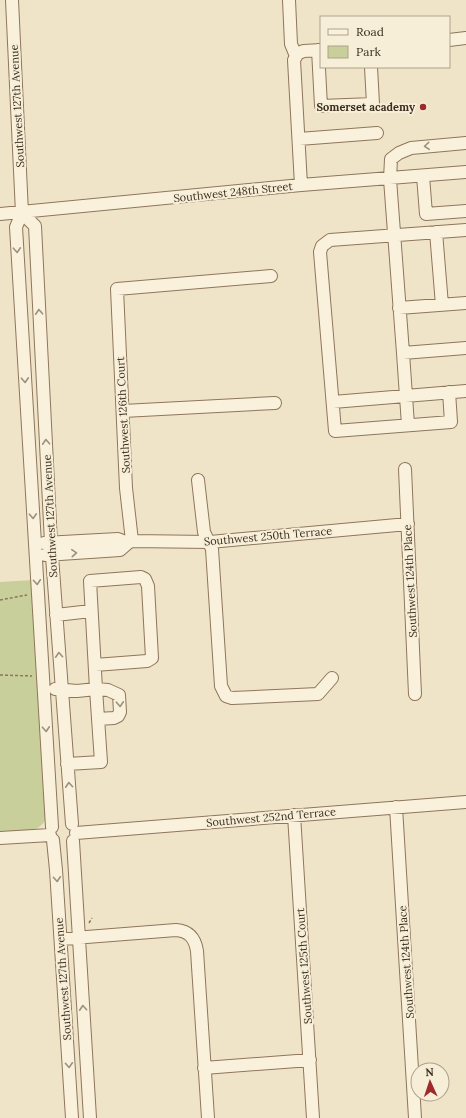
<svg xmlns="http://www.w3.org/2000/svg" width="466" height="1118" viewBox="0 0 466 1118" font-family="Lora,serif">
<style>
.green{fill:#c9cf9b}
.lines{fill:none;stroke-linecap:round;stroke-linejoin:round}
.minor-casing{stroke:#8d765c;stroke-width:14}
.path{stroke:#8d765c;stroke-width:1.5;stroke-dasharray:3 2;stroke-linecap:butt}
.minor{stroke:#faf1dc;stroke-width:12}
.oneway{stroke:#9c907e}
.poi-dot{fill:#9e2a2b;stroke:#f7eed8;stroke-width:1.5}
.labels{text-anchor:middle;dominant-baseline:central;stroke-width:4;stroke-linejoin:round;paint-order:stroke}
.street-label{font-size:11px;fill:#3d2e20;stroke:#f7eed8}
.poi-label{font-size:11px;font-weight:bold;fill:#3d2e20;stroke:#f7eed8;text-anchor:end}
</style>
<rect width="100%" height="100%" fill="#f0e4c8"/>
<path class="green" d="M33,580L46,818C40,835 15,832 0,833V582Z"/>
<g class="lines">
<g class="minor-casing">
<path id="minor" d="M12,0L22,213L16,227L52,827
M289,0L291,44L296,56
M449,40L466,38
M318,50L321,106L373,104L371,67
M299,139L377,133
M466,143L411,148L399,153L391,159L390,179L403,353L466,348
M423,176L426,214L466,211
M301,185L294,60L298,53L304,51L321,50
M22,213L35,226L51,543L72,824
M0,214L301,185L466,172
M436,232L442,305
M399,308L466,303
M403,353L408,425
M449,392L451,422L335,431L320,252L322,246L330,240L466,230
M333,402L466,391
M123,411L275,403
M405,469L415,694
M198,480L204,532L212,549L221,686L226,696L232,698L318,694L332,678
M132,541L126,488L117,289L271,276
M44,543L118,539L128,543
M45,555L120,550L128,543L132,541L210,542L408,524
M56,615L91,611
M55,689L77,691L96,689C94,653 92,617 90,581L141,577L145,579L148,586L152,658L147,661L95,665
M67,764L101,762L96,689L108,690L119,695L120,712L118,716L114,718L98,719
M396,807L415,1118
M294,815L313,1118
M76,833L466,802
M0,838L50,835
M53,840L56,870L72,1118
M73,841L90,1118
M61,939L176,930C189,931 195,938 197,951L208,1118
M204,1068L310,1060"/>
</g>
<path class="path" d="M0,600L27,595
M0,675L32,676
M89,923L92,918"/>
<use href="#minor" class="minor"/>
</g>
<defs><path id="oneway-chevron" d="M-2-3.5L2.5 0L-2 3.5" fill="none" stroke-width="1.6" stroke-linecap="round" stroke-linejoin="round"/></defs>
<g class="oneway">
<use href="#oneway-chevron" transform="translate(427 146) rotate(175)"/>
<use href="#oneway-chevron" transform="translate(17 250) rotate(87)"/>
<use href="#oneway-chevron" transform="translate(39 312) rotate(-93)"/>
<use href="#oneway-chevron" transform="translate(25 380) rotate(87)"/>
<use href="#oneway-chevron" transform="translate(46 442) rotate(-93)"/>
<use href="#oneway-chevron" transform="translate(33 516) rotate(87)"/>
<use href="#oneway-chevron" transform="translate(74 553) rotate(-4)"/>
<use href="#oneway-chevron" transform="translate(37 582) rotate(86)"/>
<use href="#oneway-chevron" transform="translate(59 655) rotate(-94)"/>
<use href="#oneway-chevron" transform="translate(120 704) rotate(87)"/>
<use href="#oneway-chevron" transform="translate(46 729) rotate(87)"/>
<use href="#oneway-chevron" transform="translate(69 785) rotate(-94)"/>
<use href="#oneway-chevron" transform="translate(57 879) rotate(86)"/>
<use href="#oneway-chevron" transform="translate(83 1008) rotate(-94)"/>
<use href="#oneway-chevron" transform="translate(69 1065) rotate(86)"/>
</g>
<circle class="poi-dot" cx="423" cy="107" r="4"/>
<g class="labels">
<g class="street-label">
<text transform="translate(17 106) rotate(-93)">Southwest 127th Avenue</text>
<text transform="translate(233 192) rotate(-6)">Southwest 248th Street</text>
<text transform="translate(123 415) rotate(-93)">Southwest 126th Court</text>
<text transform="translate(50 516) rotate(-93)">Southwest 127th Avenue</text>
<text transform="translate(268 536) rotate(-5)">Southwest 250th Terrace</text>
<text transform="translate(410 581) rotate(-93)">Southwest 124th Place</text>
<text transform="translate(271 817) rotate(-5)">Southwest 252nd Terrace</text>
<text transform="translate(406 962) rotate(-94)">Southwest 124th Place</text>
<text transform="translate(304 966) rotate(-94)">Southwest 125th Court</text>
<text transform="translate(63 979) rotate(-94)">Southwest 127th Avenue</text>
</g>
<g class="poi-label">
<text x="415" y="107">Somerset academy</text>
</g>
</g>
<rect x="320" y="16" width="130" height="52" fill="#f7eed8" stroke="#ada18e"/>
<rect x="328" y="29" width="20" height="6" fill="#faf1dc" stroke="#ada18e"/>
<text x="356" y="36" font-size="12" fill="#3d2e20">Road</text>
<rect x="328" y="46" width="20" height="12" fill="#c9cf9b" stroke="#ada18e"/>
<text x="356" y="56" font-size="12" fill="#3d2e20">Park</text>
<g transform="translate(430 1082) rotate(357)"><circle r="19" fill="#f7eed8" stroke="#ada18e"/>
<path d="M0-3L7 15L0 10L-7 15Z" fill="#9e2a2b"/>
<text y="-6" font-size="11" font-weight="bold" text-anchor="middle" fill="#3d2e20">N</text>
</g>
</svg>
